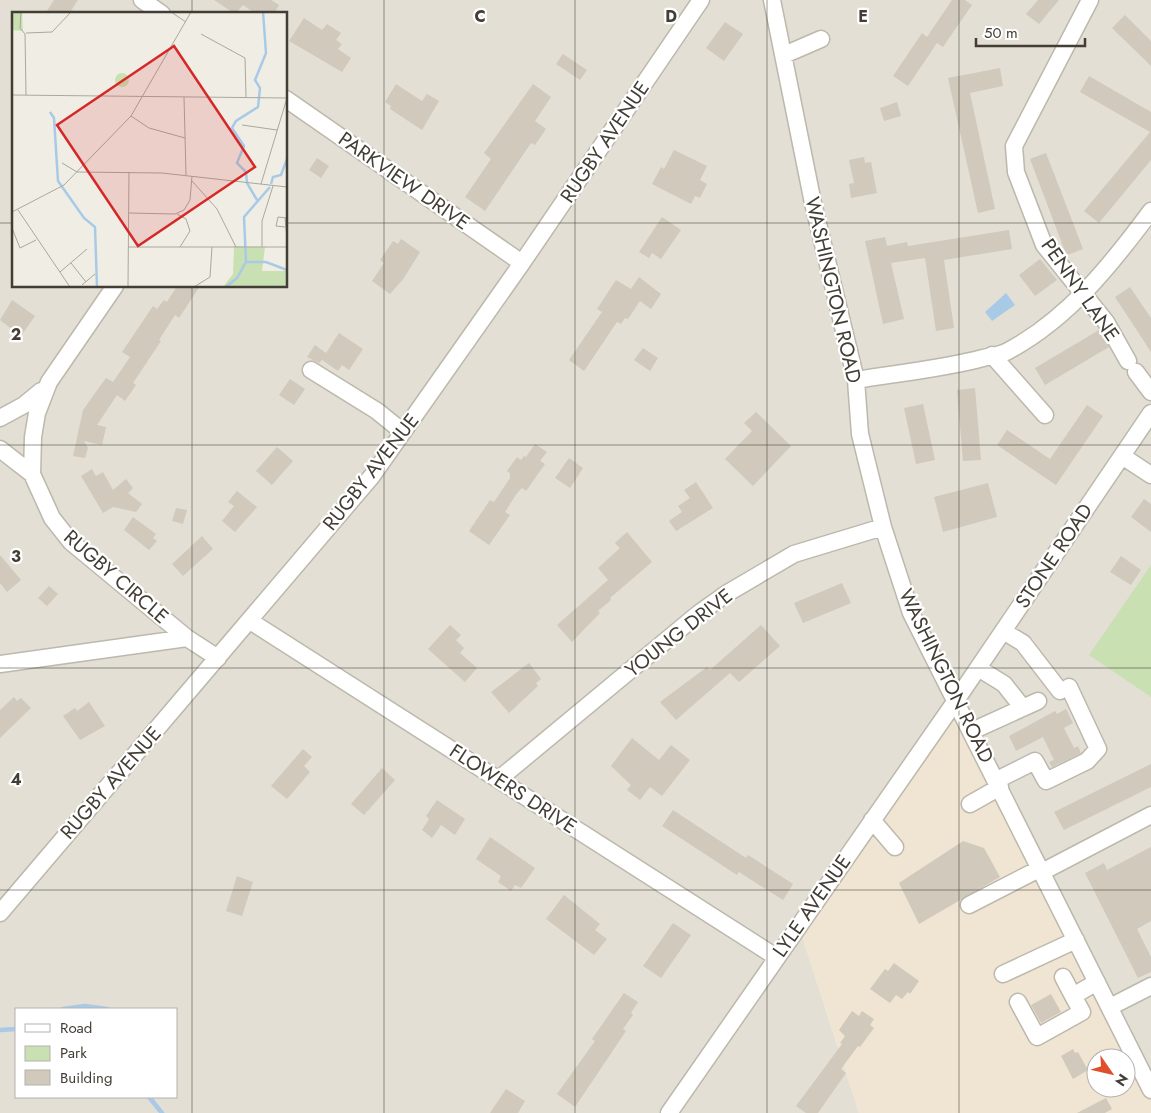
<svg xmlns="http://www.w3.org/2000/svg" width="1151" height="1113" viewBox="0 0 1151 1113" font-family="Jost,sans-serif">
<style>
.residential{fill:#e3dfd4;fill-rule:evenodd}
.commercial{fill:#f0e5d2;fill-rule:evenodd}
.green{fill:#c9e0b2}
.water{fill:#a8cae7}
.lines{fill:none;stroke-linecap:round;stroke-linejoin:round}
.stream{stroke:#a8cae7;stroke-width:4.5}
.building{fill:#d0c9bc}
.minor-casing{stroke:#bdb8ac;stroke-width:19}
.minor{stroke:#fff;stroke-width:16}
.grid{fill:none;stroke:#423e35;stroke-width:1;stroke-opacity:0.55}
.labels{text-anchor:middle;dominant-baseline:central;stroke-width:4.5;stroke-linejoin:round;paint-order:stroke}
.street-label{font-size:20px;fill:#423e35;stroke:#fff}
.inset-river{fill:none;stroke:#a8cae7;stroke-width:2.5}
.inset-road{fill:none;stroke:#aaa79f;stroke-width:1}
.view{fill:#d62828;fill-opacity:0.15;stroke:#d62828;stroke-width:2.5}
.inset-edge{fill:none;stroke:#423e35;stroke-width:2.5}
.grid-label{font-size:16px;text-anchor:middle;font-weight:bold;fill:#423e35;stroke:#fff;stroke-width:4.5;stroke-linejoin:round;paint-order:stroke}
</style>
<rect width="100%" height="100%" fill="#f0ede5"/>
<path class="residential" d="M0,0H1151V1095L956,700L797,921L859,1113H0ZM14,14H286V286H14ZM16,1009H176V1097H16Z"/>
<path class="commercial" d="M957,699L1151,1095V1113H859L797,921ZM1096,1058H1126V1088H1096Z"/>
<path class="green" d="M1151,565V697L1089,655Z"/>
<path class="water" d="M1006,293L1015,305L992,321L985,312Z"/>
<g class="lines">
<path class="stream" d="M63,1009L85,1006L107,1009
M0,1030L16,1029
M149,1097L162,1113"/>
</g>
<path class="building" d="M54,0H78L69,14H45Z
M214,0H271L279,5L274,14H256L243,5L235,14Z
M952,0H965L972,5L943,47L937,43L908,86L893,76L922,33L927,37Z
M1038,0H1059L1039,24L1026,14Z
M1125,15L1151,41V66L1112,28Z
M304,18L322,30L327,24L341,33L336,40L342,44L338,49L351,58L342,72L289,41Z
M725,22L743,34L724,61L706,48Z
M563,54L587,70L580,80L556,64Z
M1000,68L1003,86L970,93L995,209L978,213L948,78Z
M1089,76L1151,112V160L1099,223L1084,211L1150,132L1080,92Z
M396,84L422,101L427,94L439,101L422,130L390,109L391,106L385,102Z
M533,84L551,97L535,121L546,129L535,145L531,143L485,211L465,197L491,159L484,153Z
M897,102L901,116L884,121L880,108Z
M674,150L707,166L700,180L707,184L700,198L695,196L691,204L652,184L661,167L664,169Z
M1046,153L1083,249L1067,255L1061,242L1063,240L1061,241L1030,159Z
M864,157L865,163L871,162L877,193L851,198L849,184L854,183L849,160Z
M317,158L329,166L321,178L309,170Z
M662,217L681,230L661,259L652,253L649,258L639,252Z
M1009,230L1012,249L944,260L954,328L936,331L925,258L891,263L904,319L883,324L865,241L885,237L887,246L907,242L908,246Z
M401,239L420,252L404,278L390,294L372,281L384,263L380,260L393,241L398,244Z
M1040,259L1057,280L1035,296L1019,275Z
M639,277L661,294L651,309L640,301L628,319L625,318L621,324L617,322L584,371L569,360L602,312L597,309L616,280L631,289Z
M177,286H200L179,318L175,315L159,340L161,341L133,383L136,385L125,401L117,395L97,425L106,427L102,445L84,441L88,448L85,458L73,456L83,410L106,378L113,382L130,357L122,352L153,306L157,309L164,300L167,302Z
M1130,287L1151,318V352L1115,297Z
M12,300L35,316L21,336L0,320Z
M1099,330L1109,347L1045,385L1035,368Z
M339,333L363,349L349,370L342,365L338,371L322,360L319,363L307,357L315,345L326,353Z
M643,348L658,358L650,371L634,360Z
M290,379L305,389L294,405L279,395Z
M975,388L981,460L963,461L957,390Z
M923,404L935,460L916,464L904,408Z
M1087,405L1103,416L1056,485L997,445L1007,430L1050,459Z
M756,412L791,446L753,486L725,459L752,431L744,423Z
M535,444L547,452L540,461L545,464L526,491L522,488L517,493L505,512L510,515L489,545L469,531L490,500L494,502L510,478V473L507,471L517,457L521,460L524,456L526,457Z
M277,447L293,461L272,485L256,471Z
M569,458L583,468L570,488L555,478Z
M92,469L96,476L103,472L113,490L126,479L133,488L128,493L142,504L136,512L113,507L103,513L81,476Z
M696,482L713,508L676,531L669,521L682,512L678,506L690,498L684,490Z
M988,483L997,517L943,532L934,497Z
M237,491L257,507L235,532L222,521L234,506L228,502Z
M1144,499L1151,504V532L1131,517Z
M176,508L187,510L183,524L172,521Z
M133,517L156,534L153,538L157,541L149,550L124,530Z
M627,532L652,562L610,598L611,600L598,611L600,613L572,642L557,625L608,580L598,568L620,548L615,543Z
M202,536L213,549L183,576L172,564Z
M0,555L21,580L7,592L0,583Z
M1121,556L1141,570L1131,585L1110,572Z
M842,583L851,603L803,623L794,603Z
M49,586L58,594L47,606L38,598Z
M450,625L461,635L456,640L464,648L460,653L477,668L465,682L428,649Z
M761,625L780,646L739,682L730,673L676,720L660,702L707,667L710,670Z
M529,663L541,679L536,683L538,686L509,713L491,692Z
M14,697L17,701L21,698L31,708L0,738V710Z
M89,702L105,726L80,740L63,716L75,708L77,711Z
M1066,709L1073,723L1064,728L1074,748L1078,746L1081,753L1052,767L1049,762L1054,760L1043,737L1016,751L1009,736L1055,711L1057,714Z
M632,738L659,760L671,745L690,760L662,796L650,787L640,800L627,790L631,785L611,766Z
M303,749L312,757L304,766L310,772L287,799L271,786Z
M1151,764V787L1064,830L1054,812Z
M382,768L395,780L364,815L351,804Z
M437,800L465,819L455,835L441,825L432,838L422,830L429,819L426,816Z
M673,810L746,858L748,855L793,884L783,900L739,872L737,875L662,826Z
M490,837L535,868L521,888L515,885L511,891L498,882L501,876L476,859Z
M963,841L984,848L1000,877L919,924L899,883Z
M1151,847V921L1137,929L1151,957V972L1138,978L1085,873L1104,863L1107,870Z
M237,876L253,882L242,916L226,911Z
M564,895L600,924L595,930L607,939L594,955L546,919Z
M673,923L691,935L661,978L643,966Z
M894,963L919,981L910,994L908,992L902,999L896,995L890,1003L870,989L885,969L888,971Z
M624,993L638,1002L631,1013L633,1015L623,1029L626,1031L575,1107L557,1094L595,1041L592,1039Z
M1051,994L1061,1012L1041,1023L1031,1005Z
M852,1011L859,1016L862,1011L874,1019L870,1025L874,1028L860,1047L858,1046L841,1069L846,1073L818,1113H806L796,1106L842,1044L840,1043L845,1036L839,1030Z
M1073,1049L1075,1053L1078,1052L1088,1070L1073,1079L1061,1056Z
M506,1089L525,1101L518,1113H490Z
M1106,1098L1112,1109L1105,1113H1077Z"/>
<g class="lines">
<g class="minor-casing">
<path id="minor" d="M142,0L162,14
M772,0L813,203L856,380L860,434L883,527L911,613L1151,1090
M1090,0L1014,146L1016,172L1044,245L1106,322L1128,361
M784,55L821,39
M286,99L522,263
M115,286L49,382L37,413L33,437L32,474L52,518L71,542L187,638L218,658
M992,355L1045,415
M311,370L377,411L403,432
M1136,372L1151,392
M856,380C898,373 942,369 983,358C991,356 1001,355 1008,351C1068,319 1111,265 1151,211
M0,418L24,405L41,391H45
M0,449L32,474
M1122,456L1151,475
M250,621L776,957
M1003,631L1023,643L1060,691
M0,664L187,638
M978,668L1004,684L1023,708
M972,731L1038,701
M499,779L698,614L726,594L794,554L883,527
M997,780L1035,761L1046,781L1087,761L1098,749L1069,687
M970,804L1000,787
M872,820L895,847
M1042,872L1151,815
M969,905L1041,868
M0,913L372,476L522,263L701,0
M1003,974L1076,940
M1063,977L1073,996L1097,982
M1018,1002L1037,1037L1082,1012L1073,996
M1110,1007L1151,986
M669,1113L957,699L1151,413"/>
</g>
<use href="#minor" class="minor"/>
</g>
<path class="grid" d="M192,0V14M384,0V1113M575,0V1113M767,0V1113M959,0V1113M0,223H14M286,223H1151M192,286V1113M0,445H1151M0,668H1151M0,890H1151"/>
<g class="labels">
<g class="street-label">
<text transform="translate(605 142) rotate(-56)">RUGBY AVENUE</text>
<text transform="translate(404 181) rotate(35)">PARKVIEW DRIVE</text>
<text transform="translate(833 290) rotate(77)">WASHINGTON ROAD</text>
<text transform="translate(1080 290) rotate(55)">PENNY LANE</text>
<text transform="translate(371 472) rotate(-52)">RUGBY AVENUE</text>
<text transform="translate(1054 556) rotate(-56)">STONE ROAD</text>
<text transform="translate(116 577) rotate(41)">RUGBY CIRCLE</text>
<text transform="translate(679 633) rotate(-38)">YOUNG DRIVE</text>
<text transform="translate(946 676) rotate(64)">WASHINGTON ROAD</text>
<text transform="translate(111 783) rotate(-49)">RUGBY AVENUE</text>
<text transform="translate(513 789) rotate(33)">FLOWERS DRIVE</text>
<text transform="translate(812 906) rotate(-55)">LYLE AVENUE</text>
</g>
</g>
<g transform="translate(12 12)">
<rect width="275" height="275" fill="#f0ede5"/>
<path d="M0,0H10L11,19L0,18ZM103 68a7 7 0 1 1 14 0a7 7 0 1 1-14 0ZM222,234L253,235L250,259H275V275H211L221,262Z" fill="#c9e0b2"/>
<path class="inset-river" d="M38,100L42,106L46,169L72,206L83,215L85,275M259,172L261,165L269,163L275,147M245,188L235,171L234,160L225,151L232,134L220,116L224,109L246,95L248,76L243,68L254,41L251,0M234,250L232,205L258,175M235,250H254L275,258M214,275L225,266L234,250"/>
<path class="inset-road" d="M9,0L8,16L13,22M159,0L174,10M14,21L40,20L59,0M13,22L14,83M189,22L233,46L234,85M0,83L275,86M172,85L174,163M119,104L137,116L173,126M230,113L265,118M50,151L65,160L150,161L275,175M180,169L205,197L224,235M249,172L275,86V57M6,198L58,275M0,200L52,173L119,104L179,0M117,201L163,202L172,198L178,188L180,164M165,202L174,207L178,219L168,235M273,206L275,226M273,215L264,214L266,205L275,206M0,216L8,236L24,228M116,235H275M250,235V209L261,174M59,251L74,270M48,260L75,237M70,273L83,262M116,275L117,160M182,275L198,265L200,235"/>
<path class="view" d="M162,34L243,155L126,234L45,113Z"/>
<rect width="275" height="275" class="inset-edge"/>
</g>
<g class="grid-label">
<text x="480" y="22">C</text>
<text x="671" y="22">D</text>
<text x="863" y="22">E</text>
<text x="16" y="340">2</text>
<text x="16" y="562">3</text>
<text x="16" y="785">4</text>
</g>
<rect x="15" y="1008" width="162" height="90" fill="#ffffff" stroke="#b3b2ae"/>
<rect x="25" y="1024" width="25" height="8" fill="#ffffff" stroke="#b3b2ae"/>
<text x="60" y="1033" font-size="15" fill="#423e35">Road</text>
<rect x="25" y="1046" width="25" height="15" fill="#c9e0b2" stroke="#b3b2ae"/>
<text x="60" y="1058" font-size="15" fill="#423e35">Park</text>
<rect x="25" y="1070" width="25" height="15" fill="#d0c9bc" stroke="#b3b2ae"/>
<text x="60" y="1083" font-size="15" fill="#423e35">Building</text>
<g transform="translate(1111 1073) rotate(124)"><circle r="24" fill="#ffffff" stroke="#b3b2ae"/>
<path d="M0-4L9 19L0 12L-9 19Z" fill="#e04f2c"/>
<text y="-8" font-size="14" font-weight="bold" text-anchor="middle" fill="#423e35">N</text>
</g>
<path d="M976 38v8h109v-8" fill="none" stroke="#423e35" stroke-width="2.5"/>
<text x="984" y="38" font-size="15" fill="#423e35" stroke="#ffffff" stroke-width="4" paint-order="stroke">50 m</text>
</svg>
